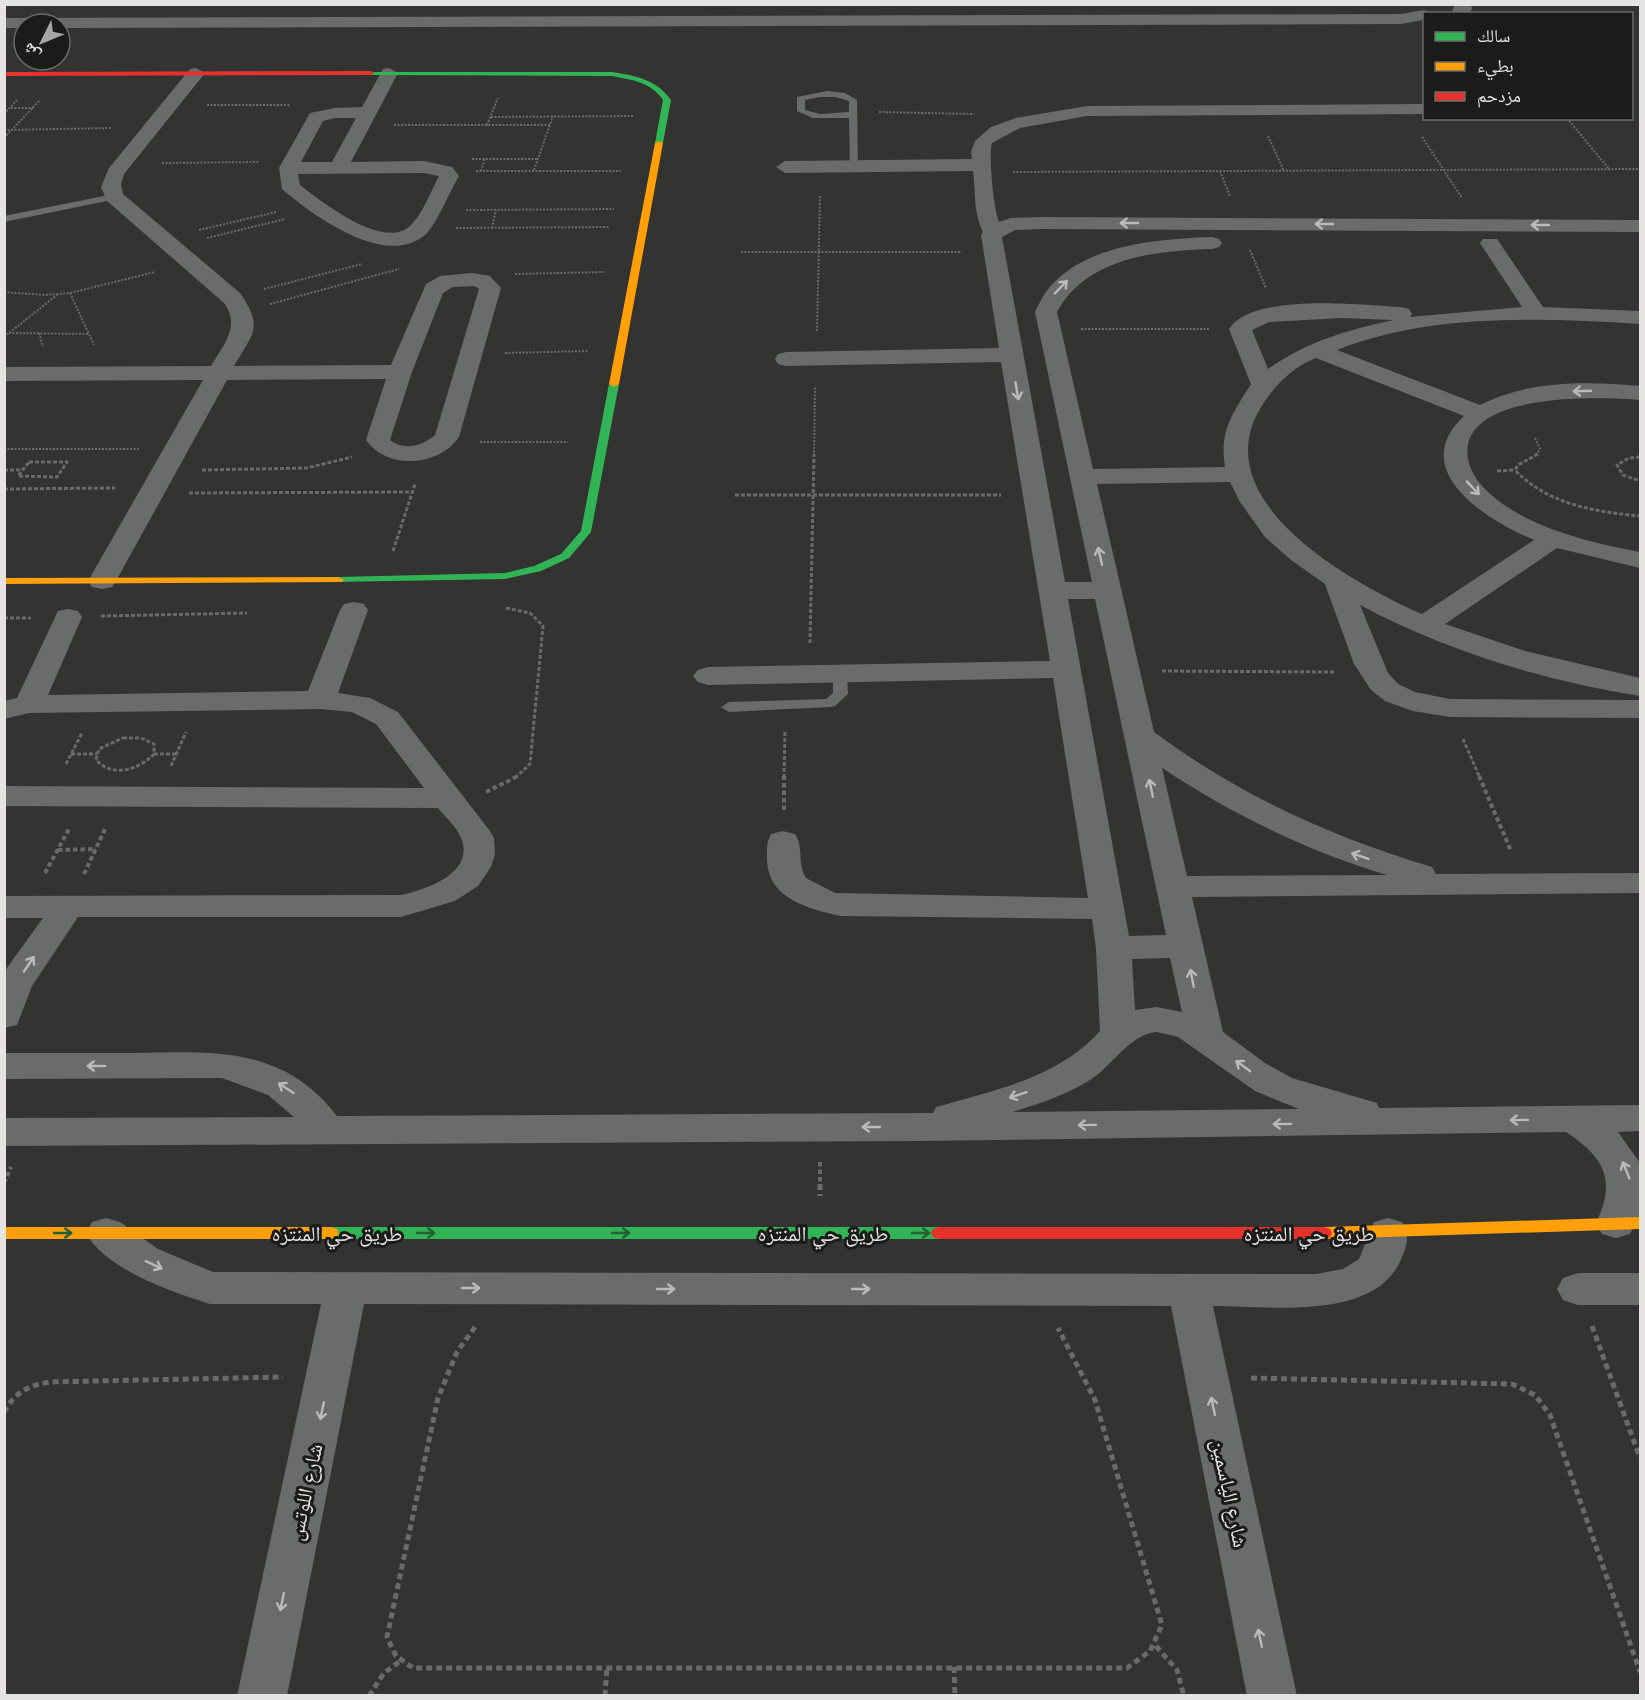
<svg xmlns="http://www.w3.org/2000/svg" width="1645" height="1700" viewBox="0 0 1645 1700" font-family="Montserrat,'Noto Naskh Arabic',sans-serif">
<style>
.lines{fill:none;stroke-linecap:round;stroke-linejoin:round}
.path-far3{stroke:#6a6a69;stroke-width:2;stroke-dasharray:2 1.5;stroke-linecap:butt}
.path-far2{stroke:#6a6a69;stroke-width:3;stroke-dasharray:4 2;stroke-linecap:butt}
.path-far1{stroke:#6a6a69;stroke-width:4;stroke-dasharray:4.5 3;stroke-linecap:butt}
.path{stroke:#6a6a69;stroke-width:5;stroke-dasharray:6 4;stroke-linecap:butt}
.lane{fill:#6a6b6b;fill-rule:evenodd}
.street{fill:#6a6b6b;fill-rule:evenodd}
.fast{fill:#30b455;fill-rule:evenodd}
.slow{fill:#ff9f0a;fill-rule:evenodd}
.jam{fill:#e5322d;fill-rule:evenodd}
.oneway{stroke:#babab9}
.oneway2{stroke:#246035}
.labels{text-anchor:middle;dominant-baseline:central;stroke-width:6;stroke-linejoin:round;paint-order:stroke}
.near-street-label{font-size:21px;fill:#e5e4e3;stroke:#1b1b1a}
</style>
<rect width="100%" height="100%" fill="#333332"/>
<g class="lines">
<path class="path-far3" d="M207,105H290
M11,108H33
M879,112L974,114
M4,114L17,100
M491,117L634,116
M1567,118L1609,169
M394,125H550
M487,125L498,98
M4,130L112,128
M1268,136L1284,171
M1422,137L1462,198
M4,138L39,101
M472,159H538
M162,163L260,162
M534,170L553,116
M476,171H621
M481,171L485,159
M1220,171L1230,196
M1013,172L1640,169
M466,210L614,209
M456,228L610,227
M492,228L496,210
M199,230L276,212
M207,238L285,219
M1250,250L1266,288
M741,252H962
M515,274L604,272
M264,289L362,264
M4,292L45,295L70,293L155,272
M70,293L94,345
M270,304L399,269
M1081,329H1209
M817,331L820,195
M9,333L89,334
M39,333L43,347
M4,337L57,295
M505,353L588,351
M1535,438L1540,449L1535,456
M480,442H568
M4,449H139
M814,456L815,387"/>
<path class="path-far2" d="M1538,454L1518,465L1515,470C1547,504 1595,512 1640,516
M1640,457L1629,458L1617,465L1623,475L1640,481
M29,462H67L57,477L18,476Z
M4,470H22
M202,470L307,468L352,457
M1497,471L1515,470
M4,489L115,488
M189,493L412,492
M735,495H1001
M393,551L415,484
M506,608L530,613L543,626L530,764L515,778
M101,616L247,613
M4,618H31
M810,643L814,454
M1162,671L1335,672
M123,738H141L154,744V754C138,770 113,778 96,760L99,749Z
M1463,739L1480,778
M71,754H97
M154,754H177
M66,764L82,733
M171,766L186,732
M784,778L785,730"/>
<path class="path-far1" d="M1479,776L1511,851
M486,792L518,776
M784,810V776
M58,850L96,849
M45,873L70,827
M84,874L106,827
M820,1162V1185
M4,1183L11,1167"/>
<path class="path" d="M820,1184V1196
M1592,1326L1640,1458
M475,1327L457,1352L438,1398L387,1637L396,1656L413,1668H1127L1150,1651L1162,1625L1095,1400L1058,1328
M1251,1378L1512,1384L1535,1395L1550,1415L1640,1672
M4,1412C14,1393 29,1385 50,1382L283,1377
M1156,1646L1177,1670L1184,1696
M954,1667L955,1696
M369,1696L384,1673L400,1661
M605,1696L607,1666"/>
<path class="lane" d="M827,91L845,93L857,100L858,169L850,167L849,118H813L797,111V97ZM820,97H835L849,101V112L820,114L805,110V100Z
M114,194L117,195V199L4,222V216Z
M840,669L847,673L848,694L835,706L830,707L729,712L721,707L729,702L826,699L833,693V673Z"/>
<path class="street" d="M1455,4H1471L1472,9L1468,14H1451Z
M1424,10L1431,14H1424V20L1401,24L60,28V24H24V28H4V18L1401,14Z
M196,68L205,73L124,174L121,184L123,194L240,293C264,328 253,333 234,366L391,365L426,284L440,276L472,273L490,276L501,288L459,437C439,467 386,470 366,440L386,379L227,380L116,581L112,587L102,589L92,587L88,581L203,380L4,381V367L211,366C224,344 241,326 224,303L107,201L101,187L109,168L190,69ZM475,286L479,289L435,435C423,446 404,451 390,440L412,372L443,293L453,287Z
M389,68L398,73L351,162L424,161L452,167L459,176C450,191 438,221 427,233C388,271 312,215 282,189L279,168L310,113L335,108L362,107L383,69ZM335,118H356L332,162H301L323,121ZM424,173L439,176C431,191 423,213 411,225C385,252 322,202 300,185L298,174Z
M1424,104V114L1087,116L1020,128L992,143C988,155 994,211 999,222L1011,218L1042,217L1640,220V232L1042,229L1015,230L1002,237L1065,582H1092L1035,312C1039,304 1043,295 1049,288C1086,244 1158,239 1212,237L1219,239L1222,243L1219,247L1212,249C1155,251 1087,257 1057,312L1093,469L1225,467C1219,431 1233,413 1251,384L1229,329C1254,292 1361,305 1401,307L1409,309L1412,314L1410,317L1522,307L1480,243L1483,239H1497L1543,307L1640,311V324C1540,318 1431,313 1337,350L1480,405C1528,380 1588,381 1640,386V400C1601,397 1480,392 1468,444C1465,460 1472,474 1482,486C1521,527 1587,542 1640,552V568L1557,548L1445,624L1525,651L1640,678V696C1544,681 1446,651 1360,605L1388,673L1398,684L1415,692L1450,699L1640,700V718L1450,717L1413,711L1385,701L1371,690L1354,664L1325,584L1291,560L1265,537L1240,502L1230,482L1097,484L1154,732C1239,795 1331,837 1432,867L1436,874L1640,873V893L1192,897L1223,1032L1265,1063L1292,1078L1377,1103L1379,1108L1640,1105V1131L1618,1132L1640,1163V1214L1630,1234L1616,1238L1602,1234L1596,1223C1617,1180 1604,1157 1566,1132L920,1141L4,1146V1118L294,1117L268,1095L222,1078L4,1079V1053C47,1053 90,1053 133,1053C213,1052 282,1045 337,1116L933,1113L936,1107C995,1090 1058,1078 1100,1031L1096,948L1092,919L841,916C810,909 769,900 767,861C767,851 766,843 771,834L783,831L795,834C804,847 797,864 806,878L835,893L1088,898L1053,678L708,685L698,682L693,676L698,670L708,667L1050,661L1001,362L786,366L778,364L775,359L778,354L786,352L999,348L981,235L983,232C973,210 976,194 973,171L785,173L776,167L785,161L972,159L971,152L975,141L991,127L1016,118L1087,106ZM1341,318L1394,320C1347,330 1308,341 1268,369L1252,330L1269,322ZM1316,358L1464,416C1406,470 1486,520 1534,540L1422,614C1354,584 1205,503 1260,409C1272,388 1292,367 1316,358ZM1068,599H1095L1166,935L1129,936ZM1162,768C1232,814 1306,851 1387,875L1187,876ZM1170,958L1182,1012L1157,1007L1135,1010L1132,959ZM1157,1032L1178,1037L1255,1091L1299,1109L1012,1112C1039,1104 1066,1095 1090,1080C1114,1065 1128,1035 1157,1032Z
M354,602L364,604L368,610L338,693L370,698L398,712L490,831L494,838L495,854L491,867L478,886L455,901L401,917H78L32,986L17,1025L4,1028V972L43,918H4V896L401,895C425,890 476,873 461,838C457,827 445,817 438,808L4,806V786L424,788L376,724L352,712L320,709L29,713L4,719V701L17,698L58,611L68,609L78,611L82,617L48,695L308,691L340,610L344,604Z
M106,1218L120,1222L158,1249L213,1272L1316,1274L1343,1269L1359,1259L1374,1222L1388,1218L1402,1222C1409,1235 1408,1244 1402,1257C1377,1322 1270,1306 1213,1306L1297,1696H1247L1171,1306L364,1304L287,1696H237L321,1304H210C172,1292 105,1269 86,1233L92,1222Z
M1578,1273H1640V1305H1578L1563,1300L1557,1289L1563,1278Z"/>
<path class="fast" d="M369,72H612C636,76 656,79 671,100L663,143L659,145L655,143L663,100C651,82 632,80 612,76L371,75Z
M614,381L619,384L591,532L569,558L541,571L505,579L334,582L332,580L338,577L505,573L534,566L561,554L581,531L609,384Z
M331,1227H939L945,1229L947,1233L945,1237L939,1239H331L325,1237L323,1233L325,1229Z"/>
<path class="slow" d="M659,141L663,143L619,384L614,387L609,384L655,143Z
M338,577L344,580L342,582L4,584V578Z
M1640,1217V1229L1324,1239L1318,1237L1316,1233L1318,1229L1324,1227Z
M4,1227H331L337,1229L339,1233L337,1237L331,1239H4Z"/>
<path class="jam" d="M4,72L371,71L374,73L371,75L4,76Z
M939,1227H1324L1330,1229L1332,1233L1330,1237L1324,1239H939L933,1237L931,1233L933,1229Z"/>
</g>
<defs><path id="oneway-shaft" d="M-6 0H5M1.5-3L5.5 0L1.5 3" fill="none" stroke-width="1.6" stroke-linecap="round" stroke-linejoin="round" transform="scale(1.5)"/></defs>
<g class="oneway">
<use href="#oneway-shaft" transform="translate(1129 223) rotate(-180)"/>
<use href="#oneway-shaft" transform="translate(1324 224) rotate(-180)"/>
<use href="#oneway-shaft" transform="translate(1540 225) rotate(-180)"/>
<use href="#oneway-shaft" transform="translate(1061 287) rotate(-46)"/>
<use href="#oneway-shaft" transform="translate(1017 391) rotate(80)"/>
<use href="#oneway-shaft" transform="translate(1582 391) rotate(178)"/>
<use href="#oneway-shaft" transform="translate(1473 488) rotate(47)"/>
<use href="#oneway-shaft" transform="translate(1100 556) rotate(-103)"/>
<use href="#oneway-shaft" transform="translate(1151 788) rotate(-102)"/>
<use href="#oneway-shaft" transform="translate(1360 856) rotate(-161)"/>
<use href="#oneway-shaft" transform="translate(29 964) rotate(-56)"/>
<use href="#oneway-shaft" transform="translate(1192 978) rotate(-101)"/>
<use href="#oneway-shaft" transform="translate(96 1066) rotate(180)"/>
<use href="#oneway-shaft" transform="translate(1243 1066) rotate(-144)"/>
<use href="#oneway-shaft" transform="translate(286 1088) rotate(-147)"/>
<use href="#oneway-shaft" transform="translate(1018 1095) rotate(162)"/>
<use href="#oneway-shaft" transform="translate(1519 1120) rotate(179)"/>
<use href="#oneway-shaft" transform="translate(1282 1124) rotate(179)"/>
<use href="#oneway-shaft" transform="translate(1087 1125) rotate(179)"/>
<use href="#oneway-shaft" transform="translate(871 1127) rotate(180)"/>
<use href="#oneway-shaft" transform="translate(1626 1170) rotate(-112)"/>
<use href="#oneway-shaft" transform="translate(154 1265) rotate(25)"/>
<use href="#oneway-shaft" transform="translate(471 1288)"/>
<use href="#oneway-shaft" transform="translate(666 1289)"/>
<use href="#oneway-shaft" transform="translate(861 1289)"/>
<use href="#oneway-shaft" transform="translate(1213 1406) rotate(-102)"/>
<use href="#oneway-shaft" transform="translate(322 1411) rotate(102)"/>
<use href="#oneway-shaft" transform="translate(282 1602) rotate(102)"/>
<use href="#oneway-shaft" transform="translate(1260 1638) rotate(-102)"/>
</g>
<g class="oneway2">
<use href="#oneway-shaft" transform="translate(63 1233)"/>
<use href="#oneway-shaft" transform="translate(426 1233)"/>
<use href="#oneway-shaft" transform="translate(621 1233)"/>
<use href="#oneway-shaft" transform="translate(921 1233)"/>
</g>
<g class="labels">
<g class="near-street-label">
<text x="337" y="1233">طريق حي المنتزه</text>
<text x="823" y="1233">طريق حي المنتزه</text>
<text x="1309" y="1233">طريق حي المنتزه</text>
<text transform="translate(305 1492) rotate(-78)">شارع اللوتس</text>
<text transform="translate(1230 1493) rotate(78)">شارع الياسمين</text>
</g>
</g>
<rect width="1645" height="1700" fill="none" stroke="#e5e4e3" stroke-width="12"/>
<rect x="1423" y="12" width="210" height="108" fill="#1b1b1a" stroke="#6c6b6a" stroke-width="1.5"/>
<rect x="1435" y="32" width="30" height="9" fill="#30b455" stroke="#6c6b6a" stroke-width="1.5"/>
<text x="1477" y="42" font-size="18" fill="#e5e4e3">سالك</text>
<rect x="1435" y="62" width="30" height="9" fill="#ff9f0a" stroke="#6c6b6a" stroke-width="1.5"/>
<text x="1477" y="72" font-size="18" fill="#e5e4e3">بطيء</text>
<rect x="1435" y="92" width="30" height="9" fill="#e5322d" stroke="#6c6b6a" stroke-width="1.5"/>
<text x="1477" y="102" font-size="18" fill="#e5e4e3">مزدحم</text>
<g transform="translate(42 42) rotate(227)"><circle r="28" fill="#1b1b1a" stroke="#6c6b6a" stroke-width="1.5"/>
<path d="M0-4.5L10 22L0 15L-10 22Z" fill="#a7a6a5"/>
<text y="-9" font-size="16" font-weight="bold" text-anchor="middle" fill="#e5e4e3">ش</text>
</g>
</svg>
